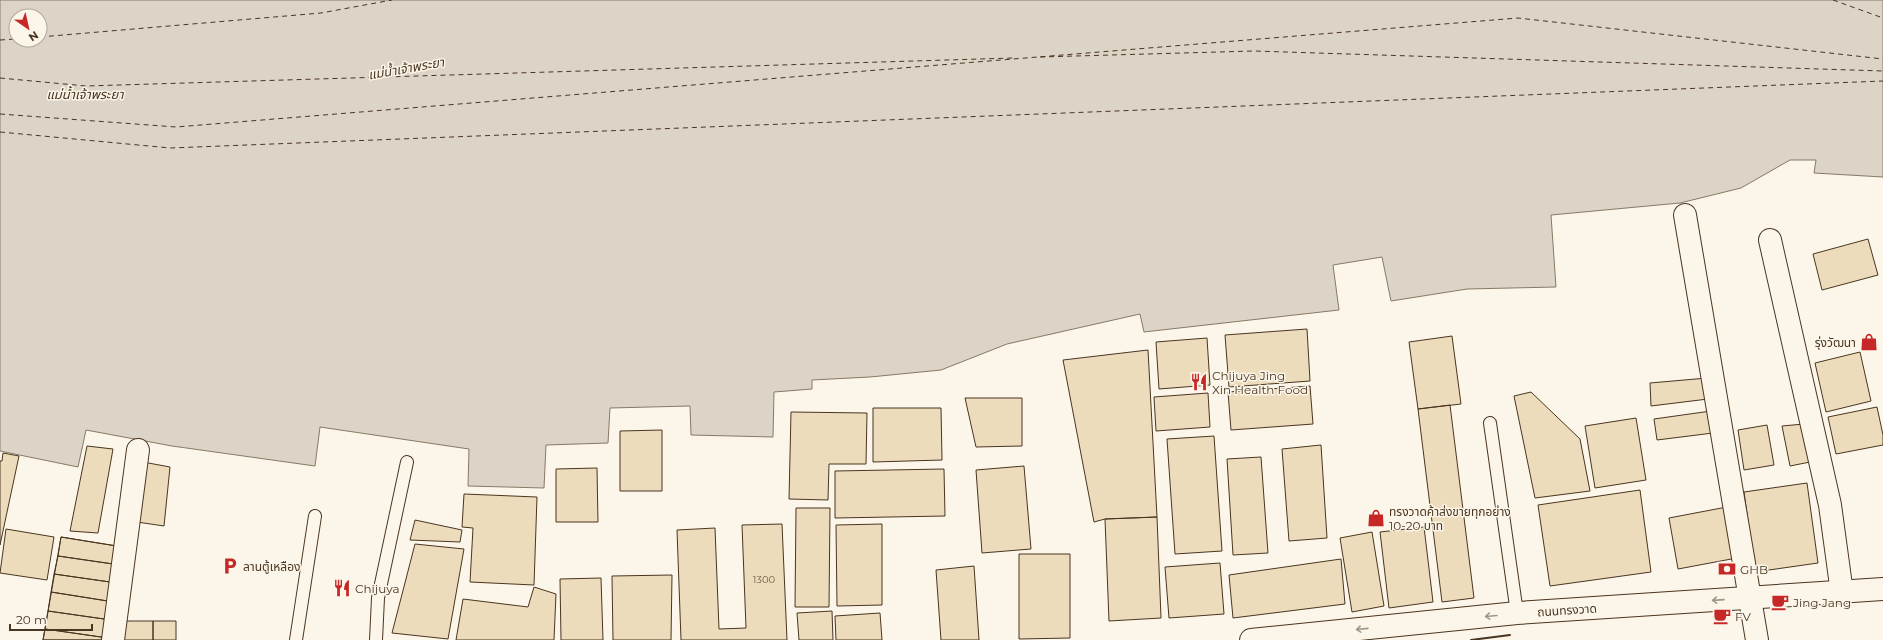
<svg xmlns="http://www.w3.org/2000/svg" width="1883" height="640" viewBox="0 0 1883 640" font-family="Montserrat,'Noto Sans Thai',sans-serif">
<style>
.water{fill:#dcd4c6;stroke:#887966;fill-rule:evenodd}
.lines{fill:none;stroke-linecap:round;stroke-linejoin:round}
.ferry{stroke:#4a3520;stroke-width:1;stroke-dasharray:5 4;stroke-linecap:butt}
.building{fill:#ecdcbc;stroke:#4a3520}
.service-casing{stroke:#4a3520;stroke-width:14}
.minor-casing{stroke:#4a3520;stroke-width:24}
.tertiary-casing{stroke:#4a3520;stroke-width:24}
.service{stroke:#fbf6e9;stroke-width:12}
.minor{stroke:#fbf6e9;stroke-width:22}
.tertiary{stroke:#fbf6e9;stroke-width:22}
.wall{stroke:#4a3520;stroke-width:2}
.oneway{stroke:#a29684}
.labels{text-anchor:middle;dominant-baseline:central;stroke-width:3;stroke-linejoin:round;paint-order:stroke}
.number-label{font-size:10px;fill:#725f47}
.poi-label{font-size:12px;fill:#4a3520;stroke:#fbf6e9;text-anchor:start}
.street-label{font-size:12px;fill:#4a3520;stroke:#fbf6e9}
.water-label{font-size:13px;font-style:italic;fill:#4a3520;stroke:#fbf6e9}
</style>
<rect width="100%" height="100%" fill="#fbf6e9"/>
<path class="water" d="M0,0H1883V177L1814,173L1816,160H1790L1741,188L1680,203L1551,215L1556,287L1467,289L1391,301L1382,257L1333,265L1339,310L1144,332L1140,314L1007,344L941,370L870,377L812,380V389L774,392L773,437L691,435L690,406L610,408L608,443L546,445L544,488L468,486L469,449L320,427L315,466L172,446L86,430L78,467L0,451ZM16,16H40V40H16Z"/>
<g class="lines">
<path class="ferry" d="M1833,0L1883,18
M40,37L321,13L392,0
M0,40L16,39
M1040,57L1254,51L1883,71
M0,78L86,86L1013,58
M0,114L176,127L1518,18L1883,59
M0,132L170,148L1883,81"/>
</g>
<path class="building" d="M1868,239L1878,275L1822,290L1813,254Z
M1307,329L1310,381L1229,387L1225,335Z
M1452,336L1461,404L1418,409L1409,342Z
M1207,338L1210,385L1159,389L1156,342Z
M1148,350L1157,517L1105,519L1094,522L1063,360Z
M1860,352L1871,401L1826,412L1815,363Z
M1707,378L1708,399L1651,406L1650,383Z
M1310,386L1313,424L1231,430L1228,392Z
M1531,392L1580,439L1590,491L1535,498L1514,396Z
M1208,393L1210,427L1156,431L1154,397Z
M965,398H1022V446L976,447Z
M1450,405L1474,598L1442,602L1418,409Z
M1877,407L1883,435V445L1836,454L1828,417Z
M873,408H941L942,460L873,462Z
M1711,411L1713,433L1657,440L1654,419Z
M791,412L867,413L866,464H829L828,500L789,499Z
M1636,418L1646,480L1595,488L1585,426Z
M1804,424L1810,462L1790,466L1782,426Z
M1767,425L1774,465L1744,470L1738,430Z
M662,430V491H620V431Z
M1214,436L1222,551L1175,554L1167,439Z
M1321,445L1327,538L1289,541L1282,449Z
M87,446L113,449L98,533L70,531Z
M3,453L19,456L0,545V461H2Z
M1261,457L1268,553L1233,555L1227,459Z
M143,462L170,467L164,526L137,522Z
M1024,466L1031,549L982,553L976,470Z
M597,468L598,522H556V469Z
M944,469L945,516L835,518V471Z
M1807,483L1818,563L1755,572L1744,492Z
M1640,490L1651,572L1550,586L1538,505Z
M464,494L537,497L534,585L470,582L473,528L462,527Z
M1732,506L1742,557L1678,569L1669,518Z
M796,508H830L829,607H795Z
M1157,517L1161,618L1109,621L1105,519Z
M415,520L462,530L460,542L410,540Z
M782,524L787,640H681L677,530L715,528L719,629L746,628L742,525Z
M882,524V605L837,606L836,525Z
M1424,527L1433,602L1389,608L1380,532Z
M6,529L54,537L47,580L0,573Z
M1372,532L1384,606L1352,612L1340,538Z
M61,537L123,547L108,640H43Z
M61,537L123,547L120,565L58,556Z
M415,544L464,549L448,639L392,633Z
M1019,554H1070V638L1019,639Z
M58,556L120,565L117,583L54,574Z
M1341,559L1345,604L1233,618L1229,575Z
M1220,563L1224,614L1169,618L1165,567Z
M974,566L979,640H941L936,570Z
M54,574L117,583L114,602L51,592Z
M672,575L671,640H613L612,576Z
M601,578L603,640H561L560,579Z
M534,587L556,594L554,640H456L463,599L528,607Z
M51,592L114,602L111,620L48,611Z
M48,611L111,620L108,638L45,629Z
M832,611L833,640H799L797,613Z
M880,613L882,640H836L835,616Z
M118,621H153V640H118Z
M153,621H176V640H153Z
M45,629L108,638V640H43Z"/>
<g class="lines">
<g class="service-casing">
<path id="service" d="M1490,423L1517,613
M296,640L315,516
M376,640L378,598L407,462"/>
</g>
<g class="minor-casing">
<path id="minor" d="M1685,215L1757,640
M1770,240L1830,505L1842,593
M113,640L138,450"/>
</g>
<g class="tertiary-casing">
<path id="tertiary" d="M1251,640L1517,613L1883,589"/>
</g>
<use href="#service" class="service"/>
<use href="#minor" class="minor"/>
<use href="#tertiary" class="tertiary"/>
<path class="wall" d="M1471,640L1510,635"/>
</g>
<defs><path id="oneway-shaft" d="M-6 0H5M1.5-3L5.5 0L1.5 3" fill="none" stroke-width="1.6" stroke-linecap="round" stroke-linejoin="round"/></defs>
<g class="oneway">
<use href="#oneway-shaft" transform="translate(1718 600) rotate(176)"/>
<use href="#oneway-shaft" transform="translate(1491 616) rotate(175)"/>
<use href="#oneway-shaft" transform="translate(1362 629) rotate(174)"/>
</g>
<defs>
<g id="shop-bare" transform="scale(1.38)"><path d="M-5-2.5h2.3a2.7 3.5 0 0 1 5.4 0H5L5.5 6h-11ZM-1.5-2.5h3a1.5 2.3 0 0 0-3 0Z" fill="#c62828" stroke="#fbf6e9" stroke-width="2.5" paint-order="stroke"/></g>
<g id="restaurant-bare" transform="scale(1.38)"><path d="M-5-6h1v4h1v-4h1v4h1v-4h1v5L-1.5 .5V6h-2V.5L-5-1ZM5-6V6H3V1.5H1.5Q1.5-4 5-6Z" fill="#c62828" stroke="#fbf6e9" stroke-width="2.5" paint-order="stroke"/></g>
<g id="parking-bare" transform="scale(1.38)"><path d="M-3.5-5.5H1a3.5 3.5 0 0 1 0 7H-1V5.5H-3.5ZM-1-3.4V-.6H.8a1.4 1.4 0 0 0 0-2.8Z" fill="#c62828" stroke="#fbf6e9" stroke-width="2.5" paint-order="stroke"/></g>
<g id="bank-bare" transform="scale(1.38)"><path d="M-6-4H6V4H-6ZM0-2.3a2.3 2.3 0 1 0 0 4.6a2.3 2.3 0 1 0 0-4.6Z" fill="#c62828" stroke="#fbf6e9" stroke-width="2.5" paint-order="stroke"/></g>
<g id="cafe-bare" transform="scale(1.38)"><path d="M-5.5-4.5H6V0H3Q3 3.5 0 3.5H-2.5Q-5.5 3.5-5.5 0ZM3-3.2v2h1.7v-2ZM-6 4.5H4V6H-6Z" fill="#c62828" stroke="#fbf6e9" stroke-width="2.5" paint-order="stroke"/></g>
</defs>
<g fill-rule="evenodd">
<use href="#shop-bare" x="1869" y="342"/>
<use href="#restaurant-bare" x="1199" y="382"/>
<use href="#shop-bare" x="1376" y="518"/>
<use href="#parking-bare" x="230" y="566"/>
<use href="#bank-bare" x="1727" y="569"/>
<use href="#restaurant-bare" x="342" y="588"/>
<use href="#cafe-bare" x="1780" y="602"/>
<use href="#cafe-bare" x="1722" y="616"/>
</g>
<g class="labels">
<g class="number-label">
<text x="764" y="579">1300</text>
</g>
<g class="poi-label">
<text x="1856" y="342" text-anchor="end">รุ่งวัฒนา</text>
<text x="1212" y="375">Chijuya Jing<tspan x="1212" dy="14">Xin Health Food</tspan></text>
<text x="1389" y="511">ทรงวาดค้าส่งขายทุกอย่าง<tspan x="1389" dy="14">10-20 บาท</tspan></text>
<text x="243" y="566">ลานตู้เหลือง</text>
<text x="1740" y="569">GHB</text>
<text x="355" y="588">Chijuya</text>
<text x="1793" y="602">Jing Jang</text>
<text x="1735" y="616">FV</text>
</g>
<g class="street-label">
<text transform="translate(1567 610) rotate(-4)">ถนนทรงวาด</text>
</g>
<g class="water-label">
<text transform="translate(406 68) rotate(-10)">แม่น้ำเจ้าพระยา</text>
<text x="85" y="94">แม่น้ำเจ้าพระยา</text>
</g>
</g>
<g transform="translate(28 28) rotate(146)"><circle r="19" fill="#fbf6e9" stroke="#b4a999"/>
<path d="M0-3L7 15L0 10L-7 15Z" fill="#c62828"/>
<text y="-6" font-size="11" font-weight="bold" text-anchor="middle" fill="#4a3520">N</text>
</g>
<path d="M10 624v6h82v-6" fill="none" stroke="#4a3520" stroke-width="2"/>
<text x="16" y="624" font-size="12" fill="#4a3520" stroke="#fbf6e9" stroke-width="3" paint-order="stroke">20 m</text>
</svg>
